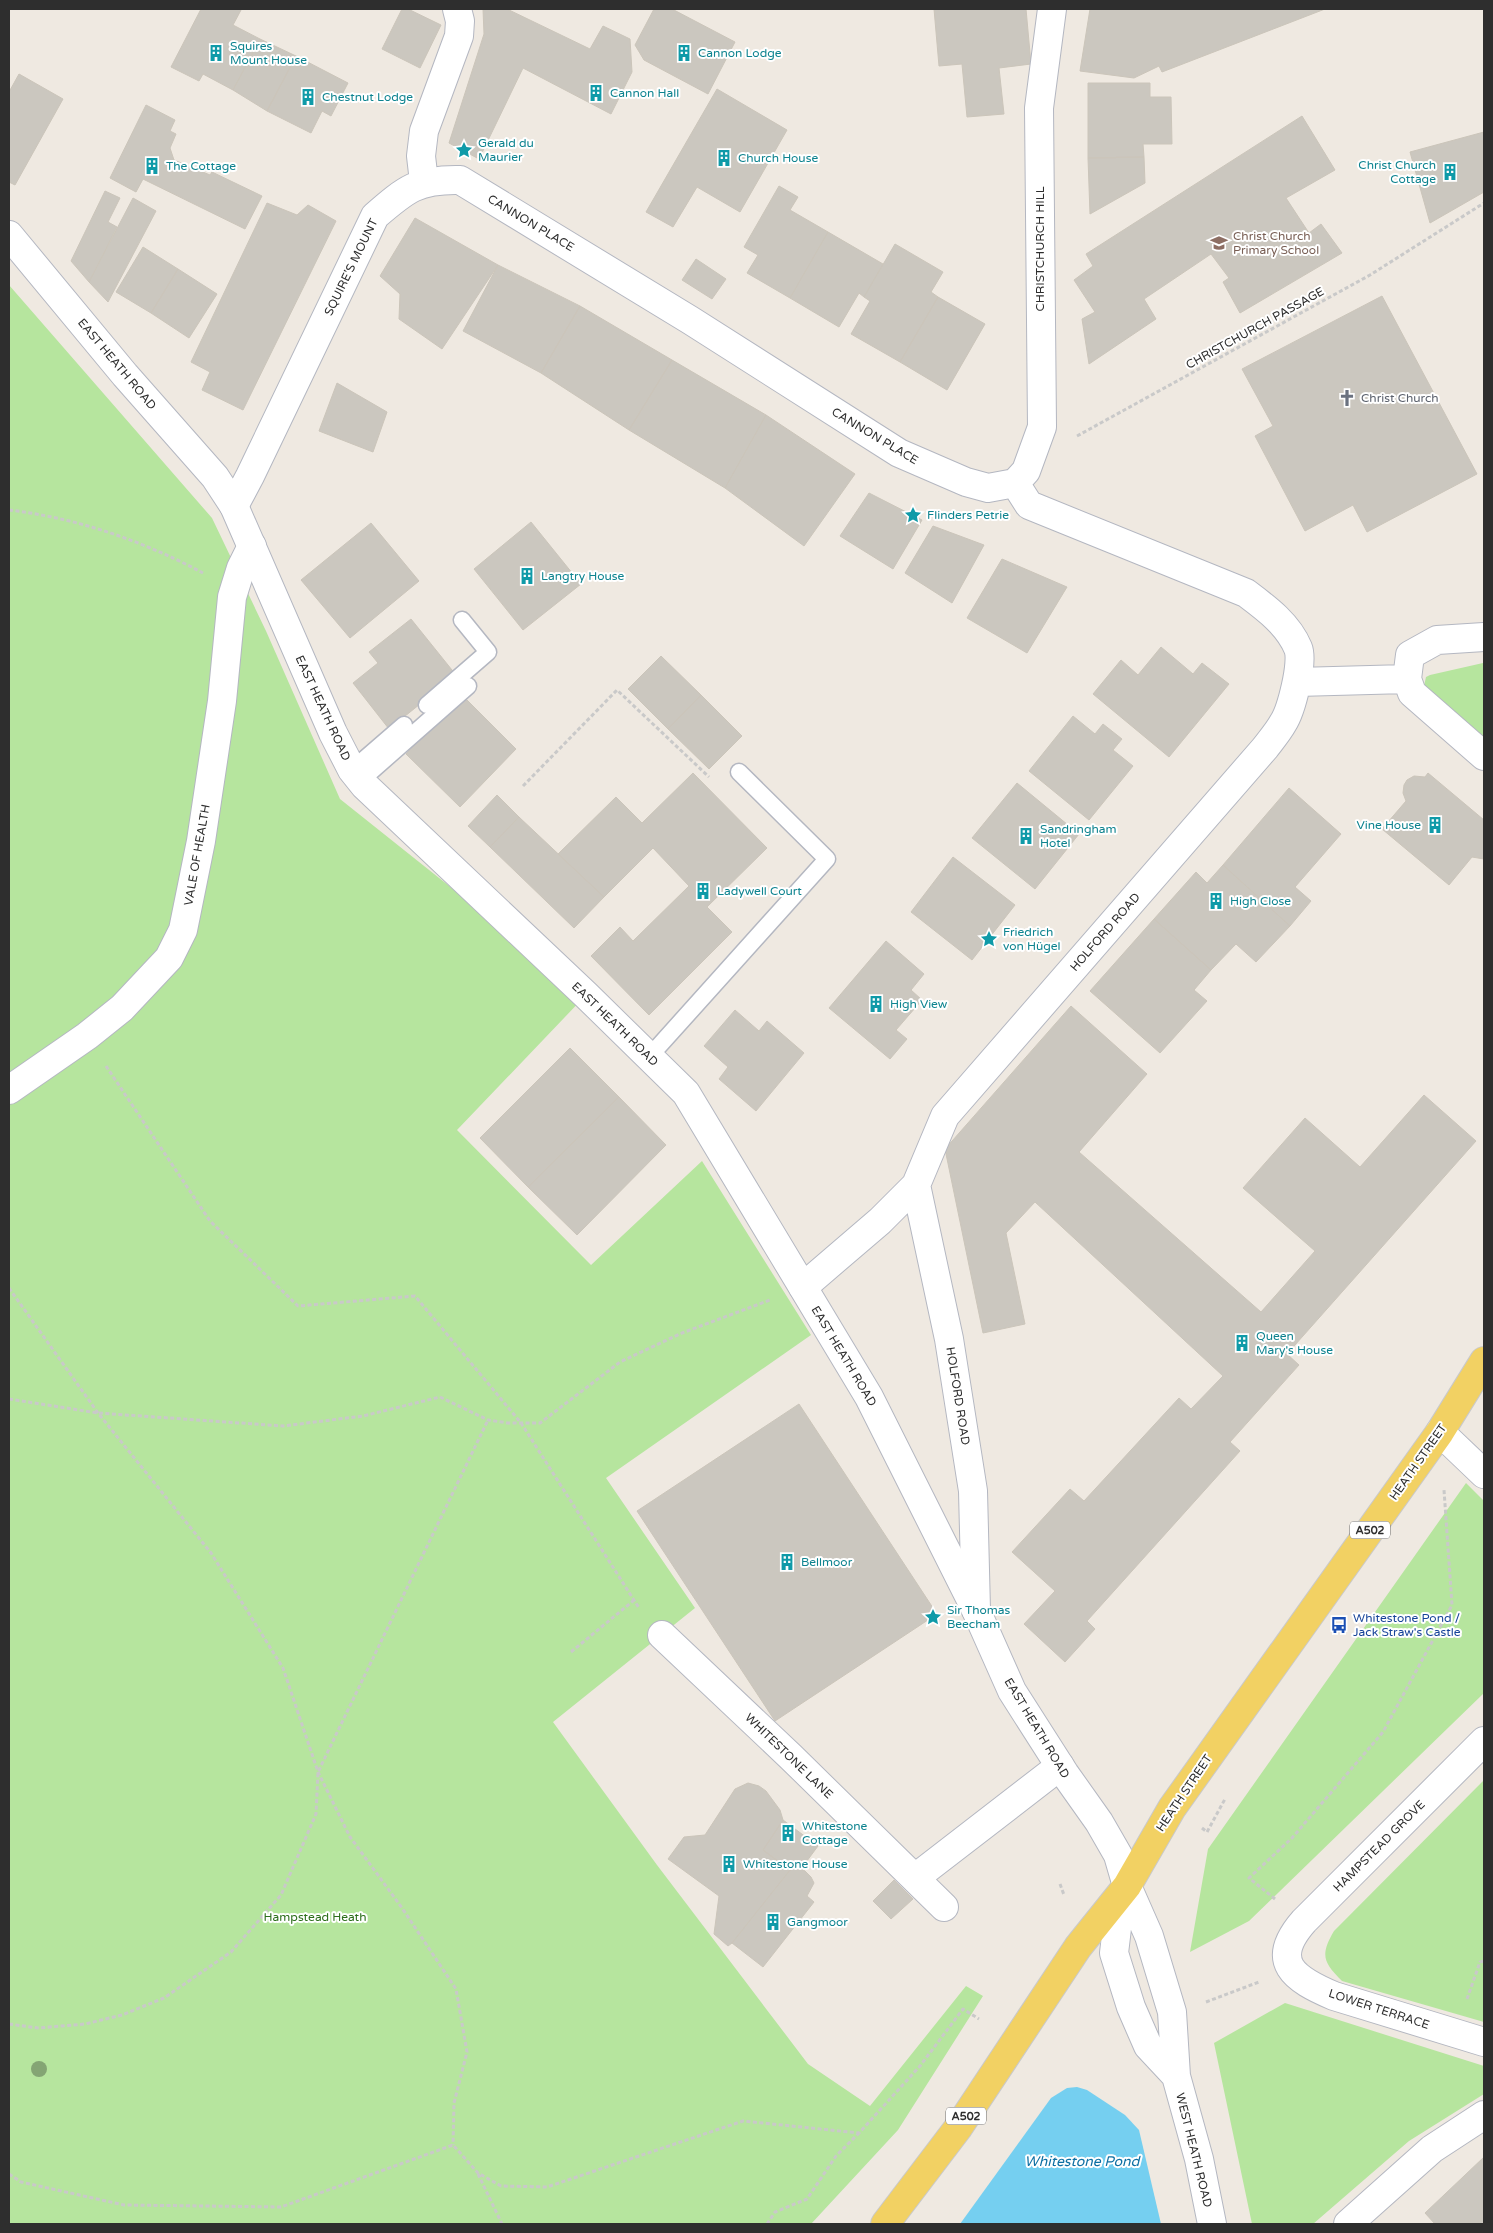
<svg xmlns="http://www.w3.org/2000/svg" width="1493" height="2233" viewBox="0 0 1493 2233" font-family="'Varela Round',sans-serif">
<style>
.green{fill:#b6e59e}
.water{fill:#75cff0}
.building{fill:#cbc7bf;stroke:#cbc5ba}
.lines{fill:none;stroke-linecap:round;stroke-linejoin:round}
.lane-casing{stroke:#b4b7c1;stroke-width:19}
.street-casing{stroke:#b4b7c1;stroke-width:30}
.secondary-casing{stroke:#b4b7c1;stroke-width:30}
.primary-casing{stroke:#c9c9c9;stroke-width:30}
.path{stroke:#c9c9c9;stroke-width:3;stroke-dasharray:4 2.5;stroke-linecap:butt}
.lane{stroke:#fff;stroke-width:16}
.street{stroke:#fff;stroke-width:28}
.secondary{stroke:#fff;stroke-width:28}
.primary{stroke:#f2d163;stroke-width:28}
.tree{fill:#84a574}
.labels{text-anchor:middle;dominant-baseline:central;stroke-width:4;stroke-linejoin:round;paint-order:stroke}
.shield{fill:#fff;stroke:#6d6d6d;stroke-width:1}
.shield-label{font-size:11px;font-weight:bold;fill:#2e2e2e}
.culture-label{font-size:12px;fill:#0d838f;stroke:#fff;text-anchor:start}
.street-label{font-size:12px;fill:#2e2e2e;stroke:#fff}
.education-label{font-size:12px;fill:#785e54;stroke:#fff;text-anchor:start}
.worship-label{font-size:12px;fill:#5b616d;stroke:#fff;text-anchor:start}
.transit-label{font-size:12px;fill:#164399;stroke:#fff;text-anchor:start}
.park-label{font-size:12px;fill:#2c6e1b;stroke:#fff}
.water-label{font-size:14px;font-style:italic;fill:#0d6fa3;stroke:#fff}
</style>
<rect width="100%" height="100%" fill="#efe9e1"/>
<path class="green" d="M9,285L212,518L266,631L340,799L586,995L457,1130L591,1265L702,1161L811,1335L606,1478L695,1608L553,1722L657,1865L808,2064L870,2106L966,1986L983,1996L898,2130L811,2224H9Z
M1483,663L1484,664V738L1427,692L1424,686L1426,677L1430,675Z
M1466,1483L1484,1501V1693L1249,1921L1190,1952L1208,1849Z
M1484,1780V2022L1342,1981C1323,1962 1320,1955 1334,1931Z
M1285,2003L1484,2066V2094L1409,2141L1313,2224H1252L1214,2043Z"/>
<path class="water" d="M1077,2087L1087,2090L1125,2115L1139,2130L1161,2224H960L1051,2098L1067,2088Z"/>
<path class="building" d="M201,9H239L241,10L233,25L260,39L233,90L203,74L199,81L171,67Z
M402,9H408L441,25L420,68L382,49Z
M483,9H507L590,49L603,26L630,39L632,72L611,114L523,68L479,159L449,143L484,34Z
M654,9H672L735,42L708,94L644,60L635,45Z
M934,9H1026L1031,64L999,68L1004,114L967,117L962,64L939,66Z
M1090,9H1325L1162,72L1159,66L1134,78L1080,71Z
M260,39L296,56L267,111L233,90Z
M296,56L348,83L331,116L322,111L311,133L267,111Z
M19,74L63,99L15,185L9,182V92Z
M1088,83H1150V97H1171L1172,144H1143L1144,157L1088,158Z
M717,89L787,130L740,212L697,187L673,227L646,212Z
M146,105L175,120L170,131L176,134L170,148L174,160L210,175L212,172L262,196L245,229L143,179L136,192L110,178Z
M1302,116L1335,170L1286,198L1309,233L1321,224L1342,253L1240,313L1223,282L1229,278L1211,254L1144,299L1156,319L1089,364L1082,319L1095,312L1074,280L1093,266L1086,254Z
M1484,132V192L1430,223L1410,152Z
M1144,157L1145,183L1090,214L1088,158Z
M779,186L798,197L790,210L828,232L790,298L747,273L758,255L744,247Z
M105,191L120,198L108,222L117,227L89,282L71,261Z
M133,198L156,211L108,302L89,282Z
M267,203L297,215L308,205L336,221L243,410L202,390L210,372L191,362Z
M415,218L498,265L442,349L399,319L400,294L380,276Z
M828,232L883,264L864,297L859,293L839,327L790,298Z
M895,244L943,272L931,292L938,297L900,362L851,334L870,301L864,297Z
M143,247L178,269L151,313L116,292Z
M696,259L726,279L712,299L682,280Z
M498,265L580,306L541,373L463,331Z
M178,269L217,294L189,338L151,313Z
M1382,296L1477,474L1367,532L1353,505L1305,531L1255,436L1273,426L1242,369Z
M938,297L985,324L947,390L900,362Z
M580,306L672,360L629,430L541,373Z
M672,360L766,415L725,488L629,430Z
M337,383L387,412L373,452L319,431Z
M766,415L855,474L804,546L725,488Z
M869,493L922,520L893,569L840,536Z
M531,522L581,584L523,630L474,569Z
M371,523L419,581L350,638L301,580Z
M933,526L984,545L952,603L905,573Z
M1002,559L1067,587L1027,653L967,618Z
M411,619L456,675L389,729L353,683L378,663L369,652Z
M1161,647L1193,674L1202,663L1229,684L1169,757L1093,694L1121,660L1138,675Z
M661,656L701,695L668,729L628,689Z
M701,695L742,736L709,769L668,729Z
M463,696L516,749L460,807L406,754Z
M1073,716L1095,734L1103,724L1122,739L1113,750L1133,766L1089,820L1029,771Z
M693,773L767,848L707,907L732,932L649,1015L591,956L620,927L633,941L689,886L653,848L604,897L558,854L616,797L642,823Z
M1428,773L1484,820V859L1472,857L1449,885L1382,829L1406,801L1403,793L1404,785L1407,780L1414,776L1425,777Z
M1017,783L1079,834L1035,889L972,838Z
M1289,788L1341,834L1295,887L1311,901L1290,926L1223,865Z
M497,795L519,817L490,847L468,826Z
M519,817L604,897L574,928L490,847Z
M953,857L1015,905L972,960L911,912Z
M1223,865L1290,926L1256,962L1236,944L1211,970L1154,919L1196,872L1207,883Z
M1154,919L1211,970L1194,990L1207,1001L1160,1053L1090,991Z
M886,941L924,974L911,990L922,1000L896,1030L907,1039L890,1059L829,1008Z
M1071,1006L1147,1074L1079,1152L1261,1312L1315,1251L1243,1188L1305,1118L1360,1167L1424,1095L1476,1141L1287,1354L1299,1365L1230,1442L1240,1451L1087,1621L1095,1629L1065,1662L1024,1624L1055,1591L1012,1552L1070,1489L1084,1501L1179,1398L1191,1409L1223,1376L1035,1202L1006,1233L1025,1324L983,1333L945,1149Z
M735,1010L759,1031L767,1021L804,1053L756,1111L719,1079L728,1067L704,1046Z
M570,1048L619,1097L528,1187L480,1138Z
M619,1097L666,1145L577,1235L528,1187Z
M799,1404L937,1614L775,1721L637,1511Z
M748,1783L759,1786L766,1791L780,1810L783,1820L763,1850L790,1870L732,1943L728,1946L714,1934L719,1896L668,1859L684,1837L705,1835L735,1789Z
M783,1820L818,1846L801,1869L797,1867L790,1870L763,1850Z
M797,1867L805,1871L811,1877L814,1883L807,1896L814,1902L763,1967L732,1943L790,1870Z
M894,1880L913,1899L891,1919L873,1901Z
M1484,2157V2224H1435L1425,2213Z"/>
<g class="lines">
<g class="lane-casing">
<path id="lane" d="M427,705L488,652L462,620
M352,770L404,725
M360,781L468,686
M649,1057L827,859L739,772"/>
</g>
<g class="street-casing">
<path id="street" d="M424,182L421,156L424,131L459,36L460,21L457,9
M1015,483L1026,471L1042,427L1039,108L1052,9
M234,506L250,476L375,216C406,189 418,179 460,180L690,320L899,453L966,482L988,488L1015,483L1029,505L1246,593C1266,608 1288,624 1298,648C1304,662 1291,711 1283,723C1278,732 1271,740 1265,748L945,1116L916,1185
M1484,637L1437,640L1410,655L1407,679L1412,693L1484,756
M1297,682L1407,679
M9,1090L87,1036L122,1008L169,958L183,930L201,841L222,701L232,597L241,568L252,546
M803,1287L880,1221L916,1185L949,1339L973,1491L976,1610
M1440,1432L1484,1474
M662,1635L791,1757L944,1907
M1484,1741L1304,1921C1268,1962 1294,1979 1334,1996L1484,2042
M915,1878L1060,1766"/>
</g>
<g class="secondary-casing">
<path id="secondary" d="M9,235L125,375L215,477L234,506L333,733L352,770L364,785L586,995L686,1093L869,1397L976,1610L1012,1691L1065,1774L1099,1822L1118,1855L1127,1886L1149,1936L1172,2012L1176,2076L1199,2159L1212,2224
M1127,1886L1117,1928L1114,1953L1131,2007L1148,2046L1176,2076
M1348,2224L1432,2149L1484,2115"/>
</g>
<g class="primary-casing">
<path id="primary" d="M885,2224L958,2128L1078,1947L1127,1886L1172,1808L1440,1432L1484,1361"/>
</g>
<path class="path" d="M1077,436L1370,275L1484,203
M9,510C77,518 143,541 203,573
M523,786L617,690L709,777
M106,1066L210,1221L298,1306L415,1296L521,1423L639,1608
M9,1288L98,1413L211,1553L283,1668L318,1772L350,1837L402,1908L456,1989L467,2052L454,2103L453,2145
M9,1399L98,1413L283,1426L363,1416L440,1397L488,1420L508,1423H540L620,1362L682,1333L770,1300
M571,1652L633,1601
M1202,1828L1207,1832L1225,1799
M1060,1884L1064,1895
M1275,1899L1249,1878L1292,1838L1383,1732L1452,1605L1444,1490
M1467,1999L1480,1962L1484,1961
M1206,2002L1259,1982
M9,2024L38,2028L85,2024L122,2015L164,1998L231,1952L281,1895L316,1814L318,1772L488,1420
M9,2174L21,2182L124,2205L281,2207L453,2145L478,2173L501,2186L547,2187L743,2121L859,2133L920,2066L963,2009L979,2019
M478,2174L502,2224
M767,2224L775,2212L807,2199L836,2156L859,2133"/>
<use href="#lane" class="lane"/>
<use href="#street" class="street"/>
<use href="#secondary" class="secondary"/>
<use href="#primary" class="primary"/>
</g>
<circle class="tree" cx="39" cy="2069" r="8"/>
<defs>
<g id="building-bare" transform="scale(1.35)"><path d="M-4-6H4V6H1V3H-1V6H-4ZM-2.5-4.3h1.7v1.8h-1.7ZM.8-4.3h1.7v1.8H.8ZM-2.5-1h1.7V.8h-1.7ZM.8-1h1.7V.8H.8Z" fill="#0f9aa8" stroke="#fff" stroke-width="2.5" paint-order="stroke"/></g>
<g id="sight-bare" transform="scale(1.35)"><path d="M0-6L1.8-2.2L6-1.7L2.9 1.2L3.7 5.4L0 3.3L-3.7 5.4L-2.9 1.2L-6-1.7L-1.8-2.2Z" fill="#0f9aa8" stroke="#fff" stroke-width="2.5" paint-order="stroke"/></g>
<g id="school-bare" transform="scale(1.35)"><path d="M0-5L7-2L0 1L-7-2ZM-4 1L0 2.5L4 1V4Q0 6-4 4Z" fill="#8d6e63" stroke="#fff" stroke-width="2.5" paint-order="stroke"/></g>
<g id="church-bare" transform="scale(1.35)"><path d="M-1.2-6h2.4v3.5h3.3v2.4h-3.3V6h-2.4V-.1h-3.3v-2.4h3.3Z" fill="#6b7280" stroke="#fff" stroke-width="2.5" paint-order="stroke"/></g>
<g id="bus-bare" transform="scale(1.35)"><path d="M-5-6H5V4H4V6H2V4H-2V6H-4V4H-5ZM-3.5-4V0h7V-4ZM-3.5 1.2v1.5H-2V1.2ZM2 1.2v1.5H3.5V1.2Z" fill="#1a4fb4" stroke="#fff" stroke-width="2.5" paint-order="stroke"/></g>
</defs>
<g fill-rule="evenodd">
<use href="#building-bare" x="216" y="53"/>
<use href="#building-bare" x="684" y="53"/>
<use href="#building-bare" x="596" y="93"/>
<use href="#building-bare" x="308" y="97"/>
<use href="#sight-bare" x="464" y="150"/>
<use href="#building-bare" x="724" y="158"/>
<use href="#building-bare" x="152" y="166"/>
<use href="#building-bare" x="1450" y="172"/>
<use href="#school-bare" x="1219" y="243"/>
<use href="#church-bare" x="1347" y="398"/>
<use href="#sight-bare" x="913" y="515"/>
<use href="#building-bare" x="527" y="576"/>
<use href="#building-bare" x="1435" y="825"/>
<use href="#building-bare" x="1026" y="836"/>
<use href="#building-bare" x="703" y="891"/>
<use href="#building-bare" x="1216" y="901"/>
<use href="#sight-bare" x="989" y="939"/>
<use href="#building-bare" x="876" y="1004"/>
<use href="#building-bare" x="1242" y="1343"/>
<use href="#building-bare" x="787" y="1562"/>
<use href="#sight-bare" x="933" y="1617"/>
<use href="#bus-bare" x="1339" y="1625"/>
<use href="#building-bare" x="788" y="1833"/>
<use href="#building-bare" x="729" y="1864"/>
<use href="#building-bare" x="773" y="1922"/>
</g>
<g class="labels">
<g class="shield">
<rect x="1350" y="1521.5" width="40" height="17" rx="4"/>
<rect x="946" y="2107.5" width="40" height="17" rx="4"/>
</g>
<g class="shield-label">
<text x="1370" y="1530">A502</text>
<text x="966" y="2116">A502</text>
</g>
<g class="culture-label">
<text x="230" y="46">Squires<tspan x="230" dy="14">Mount House</tspan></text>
<text x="698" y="53">Cannon Lodge</text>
<text x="610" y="93">Cannon Hall</text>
<text x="322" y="97">Chestnut Lodge</text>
<text x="478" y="143">Gerald du<tspan x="478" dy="14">Maurier</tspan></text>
<text x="738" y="158">Church House</text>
<text x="1436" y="165" text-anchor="end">Christ Church<tspan x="1436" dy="14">Cottage</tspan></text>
<text x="166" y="166">The Cottage</text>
<text x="927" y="515">Flinders Petrie</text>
<text x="541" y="576">Langtry House</text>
<text x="1421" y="825" text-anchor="end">Vine House</text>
<text x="1040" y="829">Sandringham<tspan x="1040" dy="14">Hotel</tspan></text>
<text x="717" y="891">Ladywell Court</text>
<text x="1230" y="901">High Close</text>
<text x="1003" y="932">Friedrich<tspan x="1003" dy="14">von Hügel</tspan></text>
<text x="890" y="1004">High View</text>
<text x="1256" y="1336">Queen<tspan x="1256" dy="14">Mary's House</tspan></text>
<text x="801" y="1562">Bellmoor</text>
<text x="947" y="1610">Sir Thomas<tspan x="947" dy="14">Beecham</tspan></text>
<text x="802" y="1826">Whitestone<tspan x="802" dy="14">Cottage</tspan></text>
<text x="743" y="1864">Whitestone House</text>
<text x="787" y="1922">Gangmoor</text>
</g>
<g class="street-label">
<text transform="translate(531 223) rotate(31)">CANNON PLACE</text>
<text transform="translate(1040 249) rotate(-90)">CHRISTCHURCH HILL</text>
<text transform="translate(351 267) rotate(-64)">SQUIRE'S MOUNT</text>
<text transform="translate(1255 328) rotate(-29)">CHRISTCHURCH PASSAGE</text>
<text transform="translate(117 364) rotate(50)">EAST HEATH ROAD</text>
<text transform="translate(875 436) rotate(31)">CANNON PLACE</text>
<text transform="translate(323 708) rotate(65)">EAST HEATH ROAD</text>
<text transform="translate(197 855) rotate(-80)">VALE OF HEALTH</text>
<text transform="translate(1105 932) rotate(-49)">HOLFORD ROAD</text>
<text transform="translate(615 1024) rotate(44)">EAST HEATH ROAD</text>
<text transform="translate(844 1356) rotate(59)">EAST HEATH ROAD</text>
<text transform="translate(958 1396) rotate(81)">HOLFORD ROAD</text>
<text transform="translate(1418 1462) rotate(-55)">HEATH STREET</text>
<text transform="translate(1037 1728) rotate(59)">EAST HEATH ROAD</text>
<text transform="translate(789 1756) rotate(44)">WHITESTONE LANE</text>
<text transform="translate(1184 1793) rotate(-56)">HEATH STREET</text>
<text transform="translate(1379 1846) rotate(-45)">HAMPSTEAD GROVE</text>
<text transform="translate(1379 2009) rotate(18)">LOWER TERRACE</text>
<text transform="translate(1194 2150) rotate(76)">WEST HEATH ROAD</text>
</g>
<g class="education-label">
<text x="1233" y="236">Christ Church<tspan x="1233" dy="14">Primary School</tspan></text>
</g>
<g class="worship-label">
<text x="1361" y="398">Christ Church</text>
</g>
<g class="transit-label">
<text x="1353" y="1618">Whitestone Pond /<tspan x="1353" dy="14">Jack Straw's Castle</tspan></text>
</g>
<g class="park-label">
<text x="315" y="1917">Hampstead Heath</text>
</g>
<g class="water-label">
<text x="1082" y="2161">Whitestone Pond</text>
</g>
</g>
<rect width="1493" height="2233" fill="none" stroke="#2e2e2e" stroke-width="20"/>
</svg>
